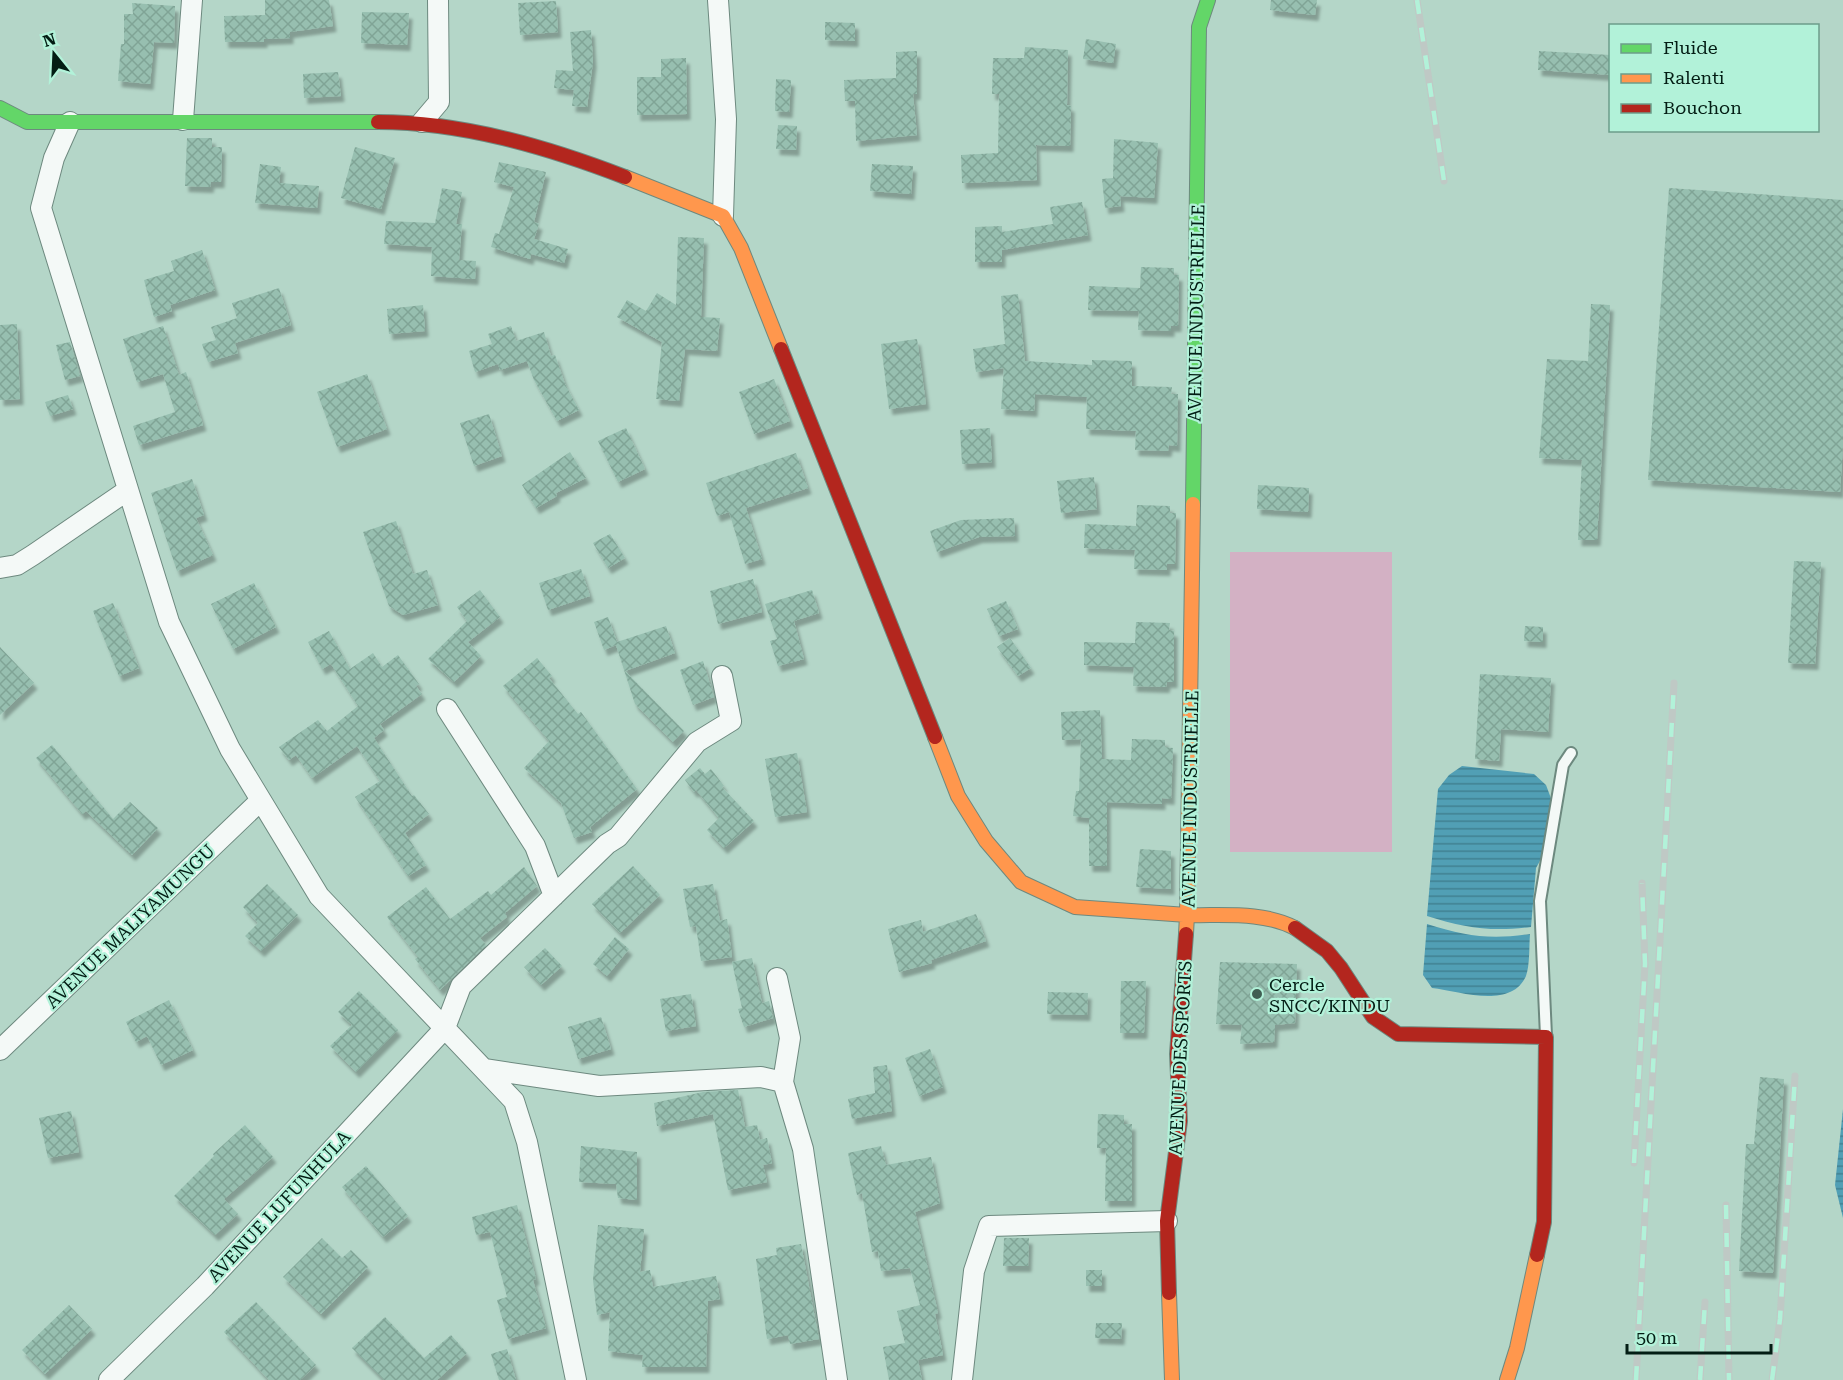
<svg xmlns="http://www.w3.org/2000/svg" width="1843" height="1380" viewBox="0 0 1843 1380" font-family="'Roboto Serif',serif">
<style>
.green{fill:#d3b1c4}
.water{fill:url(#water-rules)}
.building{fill:url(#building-cross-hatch);filter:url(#shadow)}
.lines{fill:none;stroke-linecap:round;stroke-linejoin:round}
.lane-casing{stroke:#6d897f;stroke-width:14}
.street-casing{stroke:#6d897f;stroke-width:22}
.fast-casing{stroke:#6d897f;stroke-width:16}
.slow-casing{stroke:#6d897f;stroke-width:16}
.jam-casing{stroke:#6d897f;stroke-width:16}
.lane{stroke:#f4f9f7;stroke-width:10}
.street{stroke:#f4f9f7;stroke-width:20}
.fast{stroke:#63d668;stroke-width:14}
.slow{stroke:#ff974d;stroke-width:14}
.jam{stroke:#b3261e;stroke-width:14}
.rail-casing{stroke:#bfc9c5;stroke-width:7}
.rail{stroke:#b2f2d9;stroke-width:4.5;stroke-dasharray:14;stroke-linecap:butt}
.poi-dot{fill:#415e53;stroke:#b2f2d9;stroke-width:2}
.labels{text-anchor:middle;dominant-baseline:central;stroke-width:4.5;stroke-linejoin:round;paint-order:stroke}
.street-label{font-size:18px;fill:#031d14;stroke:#b2f2d9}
.poi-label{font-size:18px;fill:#031d14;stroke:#b2f2d9;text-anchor:start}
</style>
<defs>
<pattern id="water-rules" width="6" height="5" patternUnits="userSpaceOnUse" patternTransform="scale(1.5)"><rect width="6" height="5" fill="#519fb5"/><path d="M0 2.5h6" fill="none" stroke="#418192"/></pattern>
<pattern id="building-cross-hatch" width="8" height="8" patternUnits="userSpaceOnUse" patternTransform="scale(1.5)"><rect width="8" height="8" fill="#97bfb0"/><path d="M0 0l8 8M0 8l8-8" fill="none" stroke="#80a496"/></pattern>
<filter id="shadow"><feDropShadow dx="3.5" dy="6" stdDeviation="1.5" flood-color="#0004"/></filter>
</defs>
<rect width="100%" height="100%" fill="#b4d6c8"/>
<path class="green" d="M1230,552H1392V852H1230Z"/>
<path class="water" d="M1462,766L1534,774L1546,785L1552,801L1550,843L1536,868L1531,927C1491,932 1465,928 1427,916L1438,789L1449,775Z
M1427,924C1466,936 1489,940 1530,934C1529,946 1530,965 1526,976C1511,1010 1459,991 1432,988L1423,975Z
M1843,1109V1218L1835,1185Z"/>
<path class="building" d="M265,0H329L333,26L290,32V38L264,39V42H225L224,16L265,15Z
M1271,0H1317L1315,15L1270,10Z
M556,1L558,32L520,35L518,3Z
M132,3L175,6L174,43L154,42L150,84L118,81L121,44H124V14H133Z
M362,12L409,13L407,45L361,43Z
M825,22L855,23V41L825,40Z
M591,30L593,62L587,107L572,106L574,90L554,88L556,70L573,71L570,32Z
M1086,39L1116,44L1113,63L1083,59Z
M1025,47L1068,50L1067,105L1071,106L1070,146L1036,145L1037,180L962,183L961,155L998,153L999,94H992L993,58H1024Z
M917,51V94H913L917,135L856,141L855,101H845L844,80L896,78V52Z
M1539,51L1611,55V75L1538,70Z
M686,58L687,114L637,115V77H661V59Z
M338,72L341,96L304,98L303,74Z
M776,79L791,80L789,112L775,111Z
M778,125L797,126L796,150L776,149Z
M187,138H212V147H222L221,182H211L210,187L185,186Z
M1114,139L1158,143L1154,198L1120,196L1121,206L1105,208L1102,179L1113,178Z
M355,147L395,158L381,209L341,198Z
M499,162L546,172L534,222L539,224L534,239L568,249L564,263L531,254L530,259L491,247L495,233L499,234L514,187L494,182Z
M260,164L281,167L279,183L319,186L317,208L255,203Z
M872,164L913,166L911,194L870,191Z
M442,188L462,192L456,224H462L459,260L476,261L475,279L431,276L432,247L384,244L386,221L435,223Z
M1669,188L1843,200V444L1840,492L1648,480Z
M1082,202L1088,235L1002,250V262H975V227L1002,226V232L1053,224L1050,207Z
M678,237L704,238L701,317L720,318L717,351L685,349L679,401L656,399L662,342L617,317L627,300L646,311L657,293L676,305Z
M202,250L215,290L170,305L172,311L154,317L144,280L174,271L171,261Z
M1141,267L1174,268V275H1179L1178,326H1171V331L1138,330L1139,311L1088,310L1089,286L1140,288Z
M279,288L291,325L235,343L238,353L208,362L202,344L216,340L211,327L237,318L232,303Z
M1018,294L1025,361L1092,365V360L1132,361V386L1172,387L1171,394H1178L1177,446L1169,445L1168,451L1135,450L1136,431L1086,429L1087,397L1035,394L1034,411L1001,409L1004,368L976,372L973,349L1005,344L1001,296Z
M1591,304L1610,305L1597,540H1578L1582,460L1539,458L1547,359L1588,361Z
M423,305L425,331L389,334L387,309Z
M17,324L20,399L0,400V325Z
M163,326L179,375L186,372L203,425L139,445L133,426L175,412L163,374L137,382L123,339Z
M511,326L516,341L544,332L551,356L555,355L565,384L579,410L557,421L534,380L527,361L500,370L498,364L475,372L469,351L492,344L488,334Z
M917,339L926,404L889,409L881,344Z
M70,342L80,376L65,380L56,345Z
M367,374L387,429L337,447L317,392Z
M774,379L790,421L754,434L739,392Z
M68,395L73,409L50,416L45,402Z
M489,414L502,456L474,466L460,423Z
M626,428L645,469L618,482L598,441Z
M990,428L992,462L962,464L960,430Z
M570,452L586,478L556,493L557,496L536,508L522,485Z
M796,453L808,488L746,508L762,559L745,564L729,512L717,516L706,483Z
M1094,477L1097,509L1061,513L1057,481Z
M192,479L204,515L196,518L213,555L177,571L151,493Z
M1258,485L1309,488L1308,512L1257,509Z
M1137,505L1170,506V513H1176L1175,564H1167V570L1134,569L1135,550L1084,548L1085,524L1136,526Z
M1014,518L1015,536L979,537L937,552L930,531L961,520Z
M396,521L413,574L427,570L438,605L403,615L389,606L363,532Z
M610,534L625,558L608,568L593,543Z
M1794,561L1821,562L1815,664L1788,663Z
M581,569L590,596L548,610L539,583Z
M753,579L762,612L718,624L710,591Z
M254,583L276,627L233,649L211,604Z
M480,590L500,617L468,642L481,656L454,682L428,659L467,621L457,607Z
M812,590L819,613L794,621L804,659L778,666L770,641L777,639L765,604Z
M1006,601L1018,629L999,636L987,609Z
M113,603L139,668L119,676L93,611Z
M608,617L617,642L666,626L675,653L625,671L684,731L673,742L635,704L616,645L604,650L594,622Z
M1136,622L1170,623L1169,630L1174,631V682H1167L1166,687L1133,686L1134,667L1084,665V642L1135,643Z
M1525,626L1543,627V642L1524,641Z
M329,631L350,669L373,653L382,667L398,655L419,684L416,686L422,694L380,724L384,730L374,738L412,796L414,795L429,814L405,833L426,865L408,876L355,797L380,781L357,746L312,778L296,755L289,760L279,747L318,720L327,731L358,706L331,664L322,669L308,642Z
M1010,638L1031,668L1018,676L997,647Z
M0,647L34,683L0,715Z
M537,658L552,676L549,678L578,714L581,712L637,789L590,827L592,832L574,838L561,803L524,768L549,741L503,686Z
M703,661L714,697L693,705L680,670Z
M1480,674L1551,678L1548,732L1501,729L1499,761L1475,759Z
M1100,710L1102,759L1131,760L1132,739L1165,740V747L1173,748L1171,799L1162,798V804L1107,802V866H1089V818L1073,816L1076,791H1079L1081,739L1062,740L1061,712Z
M52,745L113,819L130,802L158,828L132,855L86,811L82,814L36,758Z
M797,753L807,812L775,817L765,759Z
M700,768L705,774L711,769L724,786L722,787L754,821L724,848L707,830L719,818L696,790L694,792L685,780Z
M1140,849L1171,851V889L1136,887Z
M633,866L660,895L620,933L592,904Z
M524,867L537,886L505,913L507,917L480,938L486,945L440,990L415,959L418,957L387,917L426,887L450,919L488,891L491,895Z
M267,884L298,915L261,951L245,936L258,923L243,907Z
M713,884L720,921L727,919L732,957L701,961L696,926L690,927L683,889Z
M976,914L986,941L931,960L932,963L899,972L888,929L921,920L923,932Z
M615,937L629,949L607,976L593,964Z
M545,948L562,966L541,985L524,967Z
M752,958L762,1003L769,1001L773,1018L744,1027L738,1009L742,1008L732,962Z
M1220,962L1297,964L1295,1023L1275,1025L1274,1042L1240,1044L1242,1025L1216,1024Z
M1121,981H1146L1144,1033H1120Z
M359,991L398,1030L356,1072L330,1046L352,1025L338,1012Z
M1048,992L1088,993L1087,1015L1047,1014Z
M691,994L696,1026L666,1031L660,999Z
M169,1000L193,1050L161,1065L147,1036L136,1042L126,1022Z
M601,1017L611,1049L578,1059L568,1027Z
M930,1049L943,1087L919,1096L905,1058Z
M887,1065L892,1111L852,1119L848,1099L875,1093L873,1067Z
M1760,1077L1784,1079L1773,1273L1739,1271L1746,1144H1754Z
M738,1090L745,1127L757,1125L760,1140L767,1138L772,1163L763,1165L767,1182L728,1190L713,1114L657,1126L654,1103L703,1092Z
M71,1111L79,1152L48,1158L39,1118Z
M1098,1114L1124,1115V1124H1132V1201H1105L1106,1148H1097Z
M245,1125L273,1157L224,1199L238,1214L215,1235L174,1196L214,1156L213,1154Z
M581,1146L637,1152V1200L618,1198L616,1184L579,1182Z
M881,1146L886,1165L931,1157L940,1203L915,1212L938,1313L935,1314L943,1355L918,1360L922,1380H889L883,1347L905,1343L897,1311L920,1305L910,1268L881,1271L878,1251L872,1252L862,1193L857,1195L848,1153Z
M366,1166L408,1216L383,1237L342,1187Z
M517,1205L536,1279L533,1280L546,1328L508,1339L497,1300L507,1297L490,1232L476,1235L472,1217Z
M598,1225L644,1229L640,1272L650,1270L653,1287L716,1276L720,1299L708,1301L706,1367H642L643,1355L608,1351L610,1312L597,1315L593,1280Z
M322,1238L342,1258L351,1250L368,1267L321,1314L283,1277Z
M1004,1238H1029L1028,1266H1003Z
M801,1244L819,1339L790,1344L788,1335L767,1339L756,1259L777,1255L776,1248Z
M1086,1270H1102V1286H1086Z
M256,1302L316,1365L300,1380H269L224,1332Z
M69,1305L92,1329L45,1374L22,1350Z
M385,1317L424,1358L451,1335L467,1353L437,1380H384L352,1348Z
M1096,1323H1122L1121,1339L1095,1338Z
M507,1349L516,1380H499L491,1354Z"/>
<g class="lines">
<g class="lane-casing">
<path id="lane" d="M1546,1036L1540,901L1563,765L1571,753"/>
</g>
<g class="street-casing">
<path id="street" d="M718,0L726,119L723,216
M183,120L192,0
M70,122L54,158L41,208L169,622L230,749L319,896L514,1101L527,1142L576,1380
M422,122L439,102L438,0
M0,568L17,565L33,555L128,490
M447,709L535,846L554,896
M777,978L790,1038L783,1082
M0,1050L260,801
M484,1069L599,1086L761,1077L783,1082L803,1149L837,1380
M109,1380L205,1286L445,1028L461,986L607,844L618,837L697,742L731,721L722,676
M962,1380L974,1271L989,1226L1167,1221"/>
</g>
<g class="fast-casing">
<path id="fast" d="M0,108L27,122H378
M1193,504L1199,27L1208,0"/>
</g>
<g class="slow-casing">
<path id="slow" d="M625,177L723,216L741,248L781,349
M1193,504L1187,915C1222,916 1263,911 1295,928
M935,737L958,796L986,841L1021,882L1075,907L1187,915L1186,934
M1169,1293L1172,1380
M1507,1380L1517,1348L1537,1255"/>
</g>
<g class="jam-casing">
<path id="jam" d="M378,122C462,122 547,147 625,177
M781,349L935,737
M1295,928L1327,951L1341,968L1373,1017L1398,1034L1546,1037L1544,1222L1537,1255
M1169,1293L1167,1221L1180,1121L1177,1054L1186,934"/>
</g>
<use href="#lane" class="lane"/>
<use href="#street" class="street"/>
<use href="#fast" class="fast"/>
<use href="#slow" class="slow"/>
<use href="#jam" class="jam"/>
<g class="rail-casing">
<path id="rail" d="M1417,0L1444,181
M1634,1163L1645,964L1642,883
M1726,1205L1729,1380
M1636,1380L1674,683
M1700,1380L1705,1302
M1772,1380L1780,1319L1795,1076"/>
</g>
<use href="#rail" class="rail"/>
</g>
<circle class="poi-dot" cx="1257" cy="994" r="6"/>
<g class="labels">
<g class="street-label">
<text transform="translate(1196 313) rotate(-89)">AVENUE INDUSTRIELLE</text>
<text transform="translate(1190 799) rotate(-89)">AVENUE INDUSTRIELLE</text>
<text transform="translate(130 926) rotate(-44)">AVENUE MALIYAMUNGU</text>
<text transform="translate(1180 1058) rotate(-87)">AVENUE DES SPORTS</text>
<text transform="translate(279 1206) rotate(-47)">AVENUE LUFUNHULA</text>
</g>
<g class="poi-label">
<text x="1269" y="984">Cercle<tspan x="1269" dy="21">SNCC/KINDU</tspan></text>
</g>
</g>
<rect x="1609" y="24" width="210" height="108" fill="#b2f2d9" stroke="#6c9d8a" stroke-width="1.5"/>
<rect x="1621" y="44" width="30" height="9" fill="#63d668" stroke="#6c9d8a" stroke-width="1.5"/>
<text x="1663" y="54" font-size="18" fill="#031d14">Fluide</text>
<rect x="1621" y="74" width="30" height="9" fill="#ff974d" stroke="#6c9d8a" stroke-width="1.5"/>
<text x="1663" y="84" font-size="18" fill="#031d14">Ralenti</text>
<rect x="1621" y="104" width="30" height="9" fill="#b3261e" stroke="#6c9d8a" stroke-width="1.5"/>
<text x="1663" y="114" font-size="18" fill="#031d14">Bouchon</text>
<g transform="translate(54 54) rotate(342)" stroke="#b2f2d9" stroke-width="4.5" paint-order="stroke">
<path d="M0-4.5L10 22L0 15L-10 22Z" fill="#031d14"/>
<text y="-9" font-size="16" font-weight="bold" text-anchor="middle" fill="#031d14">N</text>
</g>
<path d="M1627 1344v9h144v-9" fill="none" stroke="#031d14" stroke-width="3"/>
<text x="1636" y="1344" font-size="18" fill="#031d14" stroke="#b2f2d9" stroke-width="4.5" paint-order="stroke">50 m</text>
</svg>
